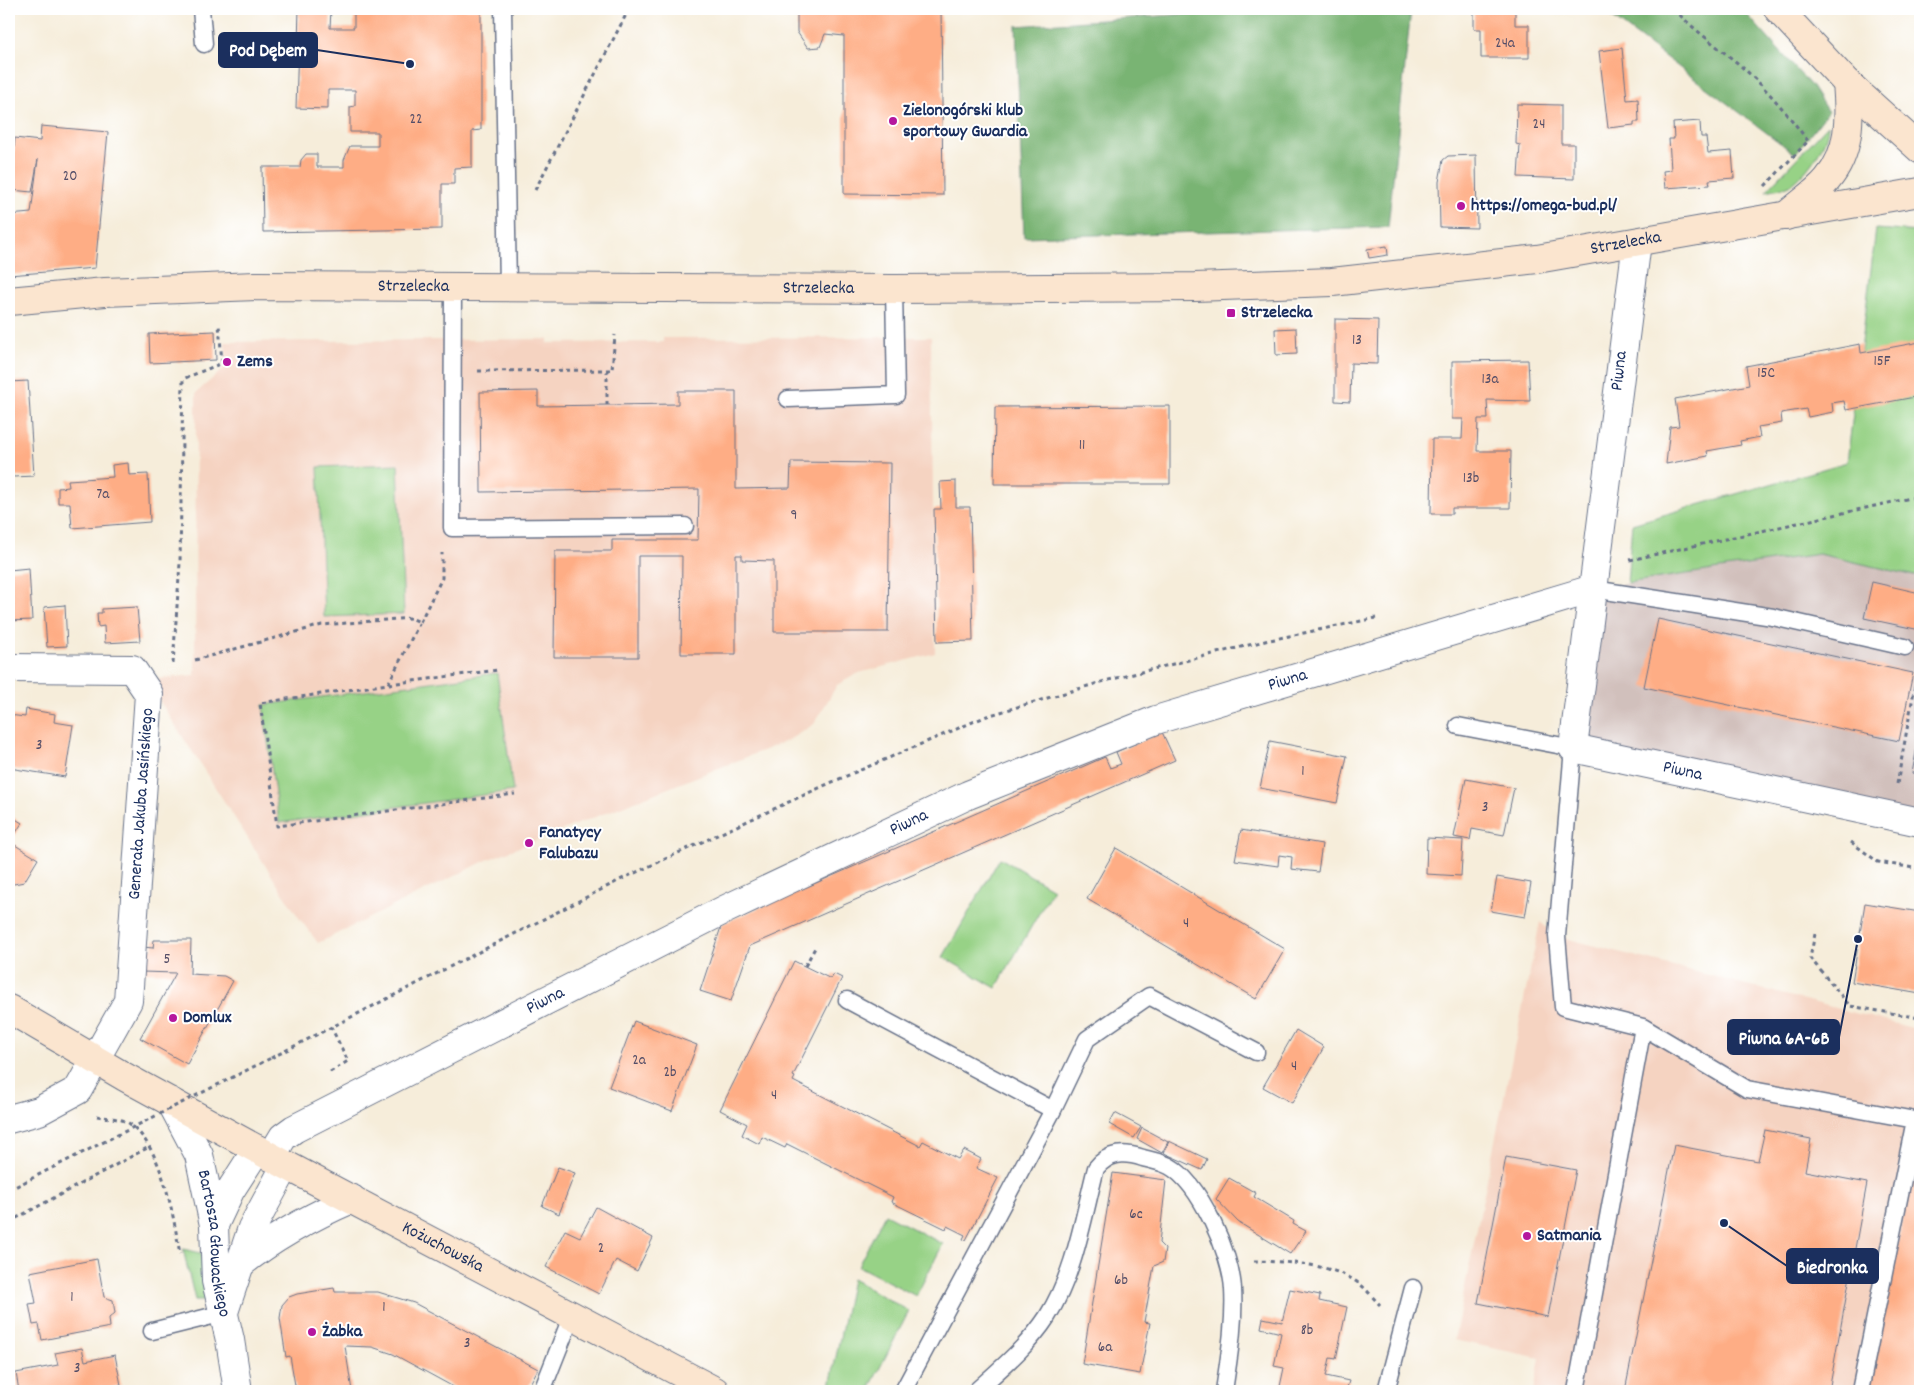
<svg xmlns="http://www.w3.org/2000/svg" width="1929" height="1400" viewBox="0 0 1929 1400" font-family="Dekko,sans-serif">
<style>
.built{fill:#f5d3c1}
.industrial{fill:#d1c0bc}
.green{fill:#97d286;stroke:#598072}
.forest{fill:#79b473;stroke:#4a7268}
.building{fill:#fead85}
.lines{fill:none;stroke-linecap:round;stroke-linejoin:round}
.lane-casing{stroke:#687289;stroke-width:19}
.street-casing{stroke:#687289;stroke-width:30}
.secondary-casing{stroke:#687289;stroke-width:30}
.path{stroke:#687289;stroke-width:3;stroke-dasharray:4 4;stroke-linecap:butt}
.lane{stroke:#fff;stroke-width:16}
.street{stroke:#fff;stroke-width:28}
.secondary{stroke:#fbe5cf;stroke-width:28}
.path-bridge{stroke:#687289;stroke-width:3;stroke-dasharray:4 4;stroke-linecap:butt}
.poi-dot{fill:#b5179e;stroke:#fff;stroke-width:2}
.labels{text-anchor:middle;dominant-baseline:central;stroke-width:4;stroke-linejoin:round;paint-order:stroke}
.number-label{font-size:15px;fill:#544e68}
.poi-label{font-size:18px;font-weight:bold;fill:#1b2f5e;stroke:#fff;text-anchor:start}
.street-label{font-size:18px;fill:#1b2f5e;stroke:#fff}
.leader{fill:none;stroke:#1b2f5e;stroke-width:2}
.callout-dot{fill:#1b2f5e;stroke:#fff;stroke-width:2}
.callout{fill:#1b2f5e;stroke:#1b2f5e;stroke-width:2}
.callout-label{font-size:19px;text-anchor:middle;font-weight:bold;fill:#fff}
</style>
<rect width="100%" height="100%" fill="#fff"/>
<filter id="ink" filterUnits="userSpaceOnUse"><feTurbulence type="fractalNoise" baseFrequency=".02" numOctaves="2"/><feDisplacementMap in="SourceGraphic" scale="10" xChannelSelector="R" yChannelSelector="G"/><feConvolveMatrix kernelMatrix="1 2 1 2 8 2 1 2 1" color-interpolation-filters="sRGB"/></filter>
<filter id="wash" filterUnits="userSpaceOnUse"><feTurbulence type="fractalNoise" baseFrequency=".0096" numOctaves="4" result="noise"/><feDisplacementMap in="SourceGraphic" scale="20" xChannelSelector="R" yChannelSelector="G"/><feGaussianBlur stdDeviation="1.12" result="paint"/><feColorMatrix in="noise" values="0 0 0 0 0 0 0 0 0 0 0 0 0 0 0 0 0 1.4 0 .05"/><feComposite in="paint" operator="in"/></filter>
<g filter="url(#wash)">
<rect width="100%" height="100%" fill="#f6edda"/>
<path class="built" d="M931,337L935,653L859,673L837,685L814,724L787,741L489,859L318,943L299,918L159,700L158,679L195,675L196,393L227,366L225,342L548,339V343L663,342V338Z
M1540,922L1557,936L1920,1030V1391H1534L1540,1358L1454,1340Z"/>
<path class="industrial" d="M1819,554L1920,577V822L1573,748L1593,589Z"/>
<path class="green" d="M1828,125C1829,142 1807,174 1792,184C1785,188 1774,189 1766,191Z
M1876,229L1920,232V577L1819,554L1627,583L1632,524L1847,462Z
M398,464L404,614L324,617L318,467Z
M497,673L513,791L279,823L263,705Z
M1000,858L1053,889L996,988L943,957Z
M885,1214L943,1244L916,1296L858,1266Z
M183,1249L201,1253L205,1300H195Z
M852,1279L909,1311L868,1391H829Z"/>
<path class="forest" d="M1260,9H1411L1388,227L1024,237L1016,26Z
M1601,9H1742L1812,87L1828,112L1795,154Z"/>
<g id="blocks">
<path class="building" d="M299,9H331L330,28H354V9H481V130L472,131V167L454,168V184H442V229L263,232L262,167H300L301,160L306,154H317V167H344V160L350,146H378V132H350V107L355,106V90H328V109L296,108Z
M797,9H941L943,195L844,194V36L825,34L820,47L808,48L797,32Z
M1474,9H1515V25H1529V58H1481V29H1474Z
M1622,48L1627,100L1638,99L1639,122H1634V125L1608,128L1599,51Z
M1517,104L1561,105V144H1574V179L1518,177L1520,145L1516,144Z
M1700,121L1701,137H1706L1708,153L1732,151L1734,178L1709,180L1710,185L1665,188L1663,171L1671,170L1669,139H1674L1673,123Z
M41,126L108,132L95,268L9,275V215L31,213L38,159L32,192L11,190L15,138L40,141Z
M1476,155L1477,228L1440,227L1439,182L1443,160L1448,156Z
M1387,246L1388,255L1369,258L1367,249Z
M1335,319L1378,320L1377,364L1351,363L1350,402L1335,401Z
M1296,328L1297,354L1276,355L1275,329Z
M215,331L216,360L150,363L149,334Z
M1920,342V396L1846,410L1844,401L1832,403L1833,412L1808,417L1806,409L1781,413L1782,423L1758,427L1760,437L1740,441L1741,445L1707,451L1708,456L1666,464L1670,427L1679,426L1675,399L1749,385L1746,366L1860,344L1861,353Z
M1528,360L1530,401L1487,400L1488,419H1478L1477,451H1511L1510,508H1452V514H1431L1432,439H1462L1463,419H1452V361Z
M28,381L34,476L14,477L9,472V382Z
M538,391V406L678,404V391H736V489L790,488L791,462L890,463L888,632H774V561L742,560V555H736V654H681L682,556H638V657H554L555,551H612V540H698L699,489L481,492L480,392Z
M1170,406V484H994L995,407Z
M128,463L129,475L148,474L150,522L72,528L70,503H58V488L69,487L68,480L113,477L112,465Z
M956,481V507H970L973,641L937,642L934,509H941L940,482Z
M29,568L32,620L9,621V570Z
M1872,582L1920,593V630L1864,618Z
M65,605L67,646L47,647L44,607Z
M137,607L140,641L105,643L104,626L98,627L97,613H102V609Z
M1658,619L1913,673L1899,741L1644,687Z
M26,709L55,714L54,722L73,725L65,777L9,768V715L25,717Z
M1162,732L1175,760L750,946L731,1001L700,991L722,924L1105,757L1110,768L1121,764L1116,752Z
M1919,737H1920V775L1912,773Z
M1270,741L1347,756L1337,803L1260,788Z
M1466,779L1514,788L1504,835L1472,829L1470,840L1454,837Z
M9,815L22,823L10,842L38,859L24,882L14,884L9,881Z
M1241,830L1322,844L1318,872L1291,869L1292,857L1279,855L1278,866L1235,860Z
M1427,838L1463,840L1461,876L1426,874Z
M1116,848L1285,949L1256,999L1087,899Z
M1497,877L1531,883L1525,917L1491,911Z
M1865,903L1920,912V994L1852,982Z
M154,940H191L190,974L224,976L233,981L187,1064L140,1038L176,973L142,972L143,947L153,948Z
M794,961L831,979L834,974L842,978L793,1076L795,1077L793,1081L920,1146L923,1141L958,1159L964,1150L981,1159L976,1168L998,1178L966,1240L963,1239L965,1235L947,1226L946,1229L891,1202L893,1197L787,1144L785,1148L762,1137L759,1144L742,1135L747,1124L720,1110Z
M634,1021L697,1045L672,1111L609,1087Z
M1296,1030L1324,1047L1292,1103L1263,1087Z
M1115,1113L1141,1127L1134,1138L1109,1124Z
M1142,1128L1168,1142L1162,1153L1137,1139Z
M1765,1130L1811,1139L1805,1171L1867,1183L1829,1391H1625L1674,1145L1758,1161Z
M1919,1138L1920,1391H1868Z
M1169,1141L1207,1159L1202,1170L1164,1153Z
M1506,1157L1576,1170L1548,1317L1478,1303Z
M558,1167L575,1173L559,1214L542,1206Z
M1113,1173L1166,1180L1159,1243L1165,1249L1163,1262L1154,1266L1144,1322L1150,1323L1140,1374L1082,1364Z
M1229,1178L1256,1193L1254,1197L1294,1221L1293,1224L1306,1231L1290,1254L1238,1222L1216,1199Z
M596,1207L653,1238L637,1271L616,1260L599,1294L546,1267L565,1230L580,1237Z
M97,1259L104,1297L113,1300L115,1313L109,1318L110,1327L42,1340L39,1324L33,1325L29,1304L36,1303L30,1272Z
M334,1288L335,1292H378L414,1303L538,1369L526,1391H461L393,1354L372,1347L345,1346L352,1391H296L290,1356L286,1357L280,1318L282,1305L289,1297L297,1294Z
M1290,1289L1320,1295L1319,1301L1347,1307L1336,1359L1330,1358L1326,1376L1349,1381L1346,1391H1279L1284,1368L1274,1366L1281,1333L1261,1328L1263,1318L1282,1322Z
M82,1348L85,1361L115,1355L121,1385L110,1388L111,1391H19L16,1373L58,1365L55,1353Z"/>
</g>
</g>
<g filter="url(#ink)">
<use href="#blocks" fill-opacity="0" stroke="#687289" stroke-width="1"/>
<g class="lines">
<g class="lane-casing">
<path id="lane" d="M201,9L204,44
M503,9L508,286
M453,286L452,528L685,526
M788,399L896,395L894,289
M1593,589L1773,617L1905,647
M1458,726L1573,748L1557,936L1563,1007L1643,1027L1576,1391
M847,1000L1053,1110L903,1391
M1643,1027L1747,1089L1915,1120L1860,1391
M1053,1110L1087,1039L1149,996L1256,1052
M152,1331L224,1313
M542,1391L572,1315
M976,1391C1000,1369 1029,1345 1047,1317C1075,1273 1083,1218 1096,1168C1109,1152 1124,1152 1143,1158C1151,1160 1161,1162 1169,1166C1200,1183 1231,1254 1233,1289C1235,1323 1229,1357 1224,1391
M1386,1391L1413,1288"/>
</g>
<g class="street-casing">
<g id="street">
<path id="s1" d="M1637,242L1573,748L1920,822"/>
<path d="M9,668L132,669L149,694L128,1001L78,1090L39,1111L9,1119"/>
<path id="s2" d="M171,1102L199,1155L214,1225L216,1281L230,1340L238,1391"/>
<path id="s3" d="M271,1157L283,1137L294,1129L724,910L968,795L1156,720L1593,589"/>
<path d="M214,1225L230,1191L257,1149"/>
<path d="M239,1265C274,1237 310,1217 352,1199"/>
<path d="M224,1312L252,1228L286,1165"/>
</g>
</g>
<g class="secondary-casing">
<g id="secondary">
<path d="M1778,9L1847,83L1920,149"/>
<path d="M1786,216C1799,204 1816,193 1827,180C1851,152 1850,116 1847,83"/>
<path id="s4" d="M9,301L105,292L256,286L894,289L1195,287L1332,282L1537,259L1920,192"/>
<path id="s5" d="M9,1009L125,1077L286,1165L715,1391"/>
</g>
</g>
<path class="path" d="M1674,9C1693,29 1714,44 1735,61C1764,85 1786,112 1808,141
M1765,186L1809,140
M535,190L629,9
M478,371L612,370L615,335
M607,405V371
M1630,560L1920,496
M420,622L442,578V553
M195,660L322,625L410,618L420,622L388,684L260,703L277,826L515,794
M173,664L180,563L183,379L222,363L219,324
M389,684L498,670
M1897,784L1918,669
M1851,842L1878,862L1920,869
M1815,934L1810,958L1850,1006L1920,1018
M805,966L816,946
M271,1058L624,878L830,783L987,716L1105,681L1265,641L1376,618
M330,1072L348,1061L331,1027
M97,1116C106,1118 123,1118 130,1124C163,1149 173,1215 180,1254
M9,1190L52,1168
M9,1222L149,1147
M1254,1261C1289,1262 1333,1263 1361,1285C1368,1291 1374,1299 1380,1305"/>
<use href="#lane" class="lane"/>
<use href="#street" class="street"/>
<use href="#secondary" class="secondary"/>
<path class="path-bridge" d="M52,1168L271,1058"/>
</g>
</g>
<g class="poi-dot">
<circle cx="893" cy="121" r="5"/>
<circle cx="1461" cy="206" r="5"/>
<rect x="1226" y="308" width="10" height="10" rx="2.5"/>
<circle cx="227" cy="362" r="5"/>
<circle cx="529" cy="843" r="5"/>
<circle cx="173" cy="1018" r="5"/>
<circle cx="1527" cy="1236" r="5"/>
<circle cx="312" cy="1332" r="5"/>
</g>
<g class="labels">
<g class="number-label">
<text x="1505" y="44">24a</text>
<text x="416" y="120">22</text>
<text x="1539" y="125">24</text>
<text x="70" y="177">20</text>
<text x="1357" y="341">13</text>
<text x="1882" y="362">15F</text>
<text x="1766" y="374">15C</text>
<text x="1490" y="380">13a</text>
<text x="1082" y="446">11</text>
<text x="1471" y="479">13b</text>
<text x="103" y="495">7a</text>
<text x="794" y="516">9</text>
<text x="39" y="746">3</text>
<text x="1303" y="772">1</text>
<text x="1485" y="808">3</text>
<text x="1186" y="924">4</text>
<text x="167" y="960">5</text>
<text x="639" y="1061">2a</text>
<text x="1294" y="1067">4</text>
<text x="670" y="1073">2b</text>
<text x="774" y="1096">4</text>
<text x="1136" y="1215">6c</text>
<text x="601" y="1249">2</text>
<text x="1121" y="1281">6b</text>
<text x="72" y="1298">1</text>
<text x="384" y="1308">1</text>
<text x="1307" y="1331">8b</text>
<text x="467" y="1344">3</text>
<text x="1105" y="1348">6a</text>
<text x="77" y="1369">3</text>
</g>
<g class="poi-label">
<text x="903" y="111">Zielonogórski klub<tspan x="903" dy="21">sportowy Gwardia</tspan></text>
<text x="1471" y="206">https://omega-bud.pl/</text>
<text x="1241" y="313">Strzelecka</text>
<text x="237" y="362">Zems</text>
<text x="539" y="833">Fanatycy<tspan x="539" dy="21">Falubazu</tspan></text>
<text x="183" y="1018">Domlux</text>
<text x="1537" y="1236">Satmania</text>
<text x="322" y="1332">Żabka</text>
</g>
<g class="street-label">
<text stroke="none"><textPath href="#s4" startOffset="1620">Strzelecka</textPath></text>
<text stroke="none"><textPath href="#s4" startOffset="405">Strzelecka</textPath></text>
<text stroke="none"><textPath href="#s4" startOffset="810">Strzelecka</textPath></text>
<text transform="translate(1620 371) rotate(-83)">Piwna</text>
<text stroke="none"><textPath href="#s3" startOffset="1129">Piwna</textPath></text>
<text stroke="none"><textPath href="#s1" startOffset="622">Piwna</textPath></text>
<text transform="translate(142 804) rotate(-86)">Generała Jakuba Jasińskiego</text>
<text stroke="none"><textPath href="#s3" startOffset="724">Piwna</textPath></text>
<text stroke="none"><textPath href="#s3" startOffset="319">Piwna</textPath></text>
<text stroke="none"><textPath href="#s2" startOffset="150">Bartosza Głowackiego</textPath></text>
<text stroke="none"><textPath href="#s5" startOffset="495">Kożuchowska</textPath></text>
</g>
</g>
<path class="leader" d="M410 64L317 50M1858 939L1839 1037M1724 1223L1787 1266"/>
<g class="callout-dot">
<circle cx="410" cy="64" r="5"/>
<circle cx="1858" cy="939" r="5"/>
<circle cx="1724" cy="1223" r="5"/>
</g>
<g class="callout">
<rect x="219" y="33" width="98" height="34" rx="5"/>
<rect x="1728" y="1020" width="111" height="34" rx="5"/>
<rect x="1787" y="1249" width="91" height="34" rx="5"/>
</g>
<g class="callout-label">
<text x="268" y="56">Pod Dębem</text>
<text x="1784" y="1044">Piwna 6A-6B</text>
<text x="1832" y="1273">Biedronka</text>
</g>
<rect width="1929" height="1400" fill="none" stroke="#fff" stroke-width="30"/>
</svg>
